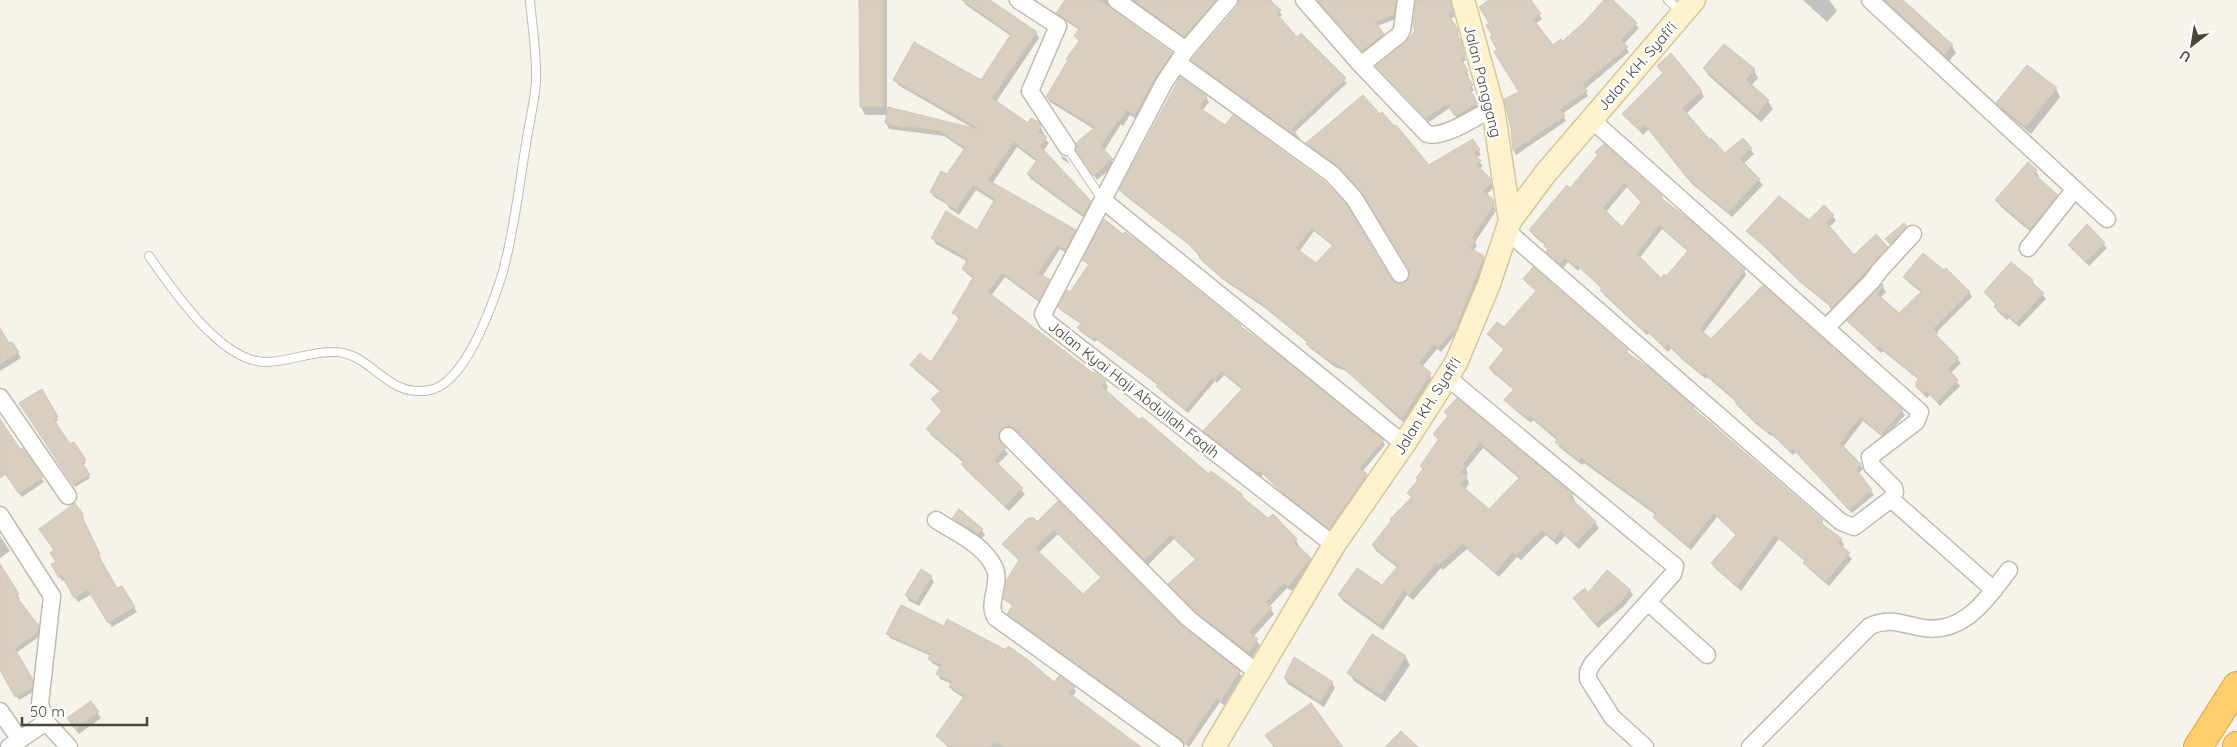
<svg xmlns="http://www.w3.org/2000/svg" width="2237" height="747" viewBox="0 0 2237 747" font-family="Quicksand,sans-serif">
<style>
.shadow{fill:#0003;fill-rule:evenodd}
.building{fill:#d8cfc1;stroke:#d3c7b4;fill-rule:evenodd}
.lines{fill:none;stroke-linecap:round;stroke-linejoin:round}
.lane-casing{stroke:#c2bbae;stroke-width:10}
.street-casing{stroke:#c2bbae;stroke-width:19}
.secondary-casing{stroke:#d6c79b;stroke-width:25}
.highway-casing{stroke:#e0a43c;stroke-width:30}
.lane{stroke:#fff;stroke-width:8}
.street{stroke:#fff;stroke-width:16}
.secondary{stroke:#fff3cd;stroke-width:22}
.highway{stroke:#ffcf6e;stroke-width:28}
.labels{text-anchor:middle;dominant-baseline:central;stroke-width:5;stroke-linejoin:round;paint-order:stroke}
.street-label{font-size:15px;fill:#4b4439;stroke:#fff}
</style>
<rect width="100%" height="100%" fill="#f6f3ec"/>
<path class="shadow" d="M860,0H887V114L976,130L898,85L895,80L981,81L1011,36L966,5L963,0H988L1036,33L1039,38L996,102L1028,125L1038,123L1044,133L1042,136L1049,143L1043,151L1093,207L1087,220L1031,179L1028,174L1037,162L1017,147L992,184L1075,231L1078,236L1068,254L1060,249L1042,277L1049,281L1052,286L1042,304L1005,277L991,296L1093,375L1094,373L1105,382L1108,387L1106,391L1117,402L1209,476L1242,495L1245,501L1268,519L1273,515L1296,540L1299,546L1298,547L1310,559L1313,564L1292,591L1287,588L1269,607L1274,614L1253,637L1260,645L1252,658L1200,617L1173,589L1170,584L1196,560L1174,539L1148,565L1020,434L1014,431L1001,439V444L1008,454L997,465L1025,494L1009,511L965,469L962,464L964,463L931,435L928,429L943,412L936,404L941,392L915,370L912,365L931,364L960,320L954,313L974,279L967,274L964,269L968,262L936,244L933,238L978,232L995,202L976,190L959,215L949,208L947,204L934,197L931,192L948,176L965,150L944,136L889,129L886,123L888,115H865L861,107Z
M1066,0H1111L1108,6L1110,10L1171,53L1174,59L1139,121L1130,115L1123,126L1121,124L1104,151L1115,165L1097,180L1081,156L1094,129L1050,102L1047,97L1080,43L1075,36L1080,30L1061,18L1058,13Z
M1130,0H1224L1188,41Z
M1248,0H1271L1282,15L1279,18L1297,39L1347,83L1294,133L1299,139L1195,64L1193,60Z
M1317,0H1400L1396,19L1377,26L1385,39L1365,55Z
M1417,0H1453L1454,17L1449,19L1459,35L1458,38L1466,60L1462,63L1469,76L1467,78L1474,90L1471,93L1479,108L1458,120L1451,107L1429,122L1377,66L1406,44L1416,31Z
M1488,0H1529L1542,19L1535,24L1553,47L1563,42L1583,24L1606,0H1611L1639,28L1624,44L1629,52L1585,89L1588,96L1562,114L1566,121L1516,155L1514,151L1512,128L1521,93L1494,36Z
M1803,0H1829L1837,11L1827,22Z
M1883,0H1901L1952,46L1956,53L1949,61Z
M1658,67L1701,91L1704,97L1686,114L1709,141L1725,154L1743,139L1754,154L1743,164L1763,185L1732,217L1692,184L1649,129L1643,135L1624,114L1663,74Z
M1704,68L1754,70L1758,78L1751,86L1768,101L1773,109L1761,122L1708,75Z
M2056,89L2060,97L2031,134L2003,111L1998,103Z
M1206,97L1209,102L1202,111L1391,280L1400,285L1410,280V269L1367,197L1342,170L1310,147L1307,143L1428,167L1473,141L1481,155L1476,158L1483,166L1479,169L1492,184L1493,188L1486,195L1492,200L1496,211L1475,242L1477,246L1473,251L1483,257L1486,262L1456,334L1441,352L1437,349L1422,367L1433,379L1404,423L1346,371L1335,367L1310,348L1308,343L1265,308L1225,281L1203,262L1193,248L1123,194L1121,190ZM1314,231L1333,246L1316,264L1299,252Z
M1061,156L1066,158L1070,164L1062,159Z
M1599,156L1661,197L1664,201L1744,271L1746,275L1703,333L1712,341L1902,411L1905,415L1884,438L1863,421L1843,447L1860,465L1863,469L1858,474L1874,495L1852,513L1796,452L1793,455L1772,435L1771,436L1755,423L1740,408L1734,400L1707,377L1706,379L1684,361L1671,348L1668,352L1649,333L1647,335L1604,295L1603,290L1580,268L1578,271L1568,262L1563,268L1550,256L1546,246L1533,235L1530,230L1570,190ZM1627,187L1642,203L1623,229L1606,212ZM1662,229L1689,252L1666,277L1661,280L1639,259Z
M2036,171L2039,176L2037,179L2057,195L2060,201L2033,234L2000,206L1997,200Z
M1833,216L1836,221L1829,227L1854,257L1887,248L1890,253L1834,313L1831,307L1801,283L1748,231Z
M1904,224L1909,232L1894,249L1887,239Z
M2087,226L2107,248L2089,266L2072,249Z
M1084,260L1240,325L1242,329L1383,441L1385,445L1362,472L1369,479L1332,532L1288,498L1263,474L1261,477L1207,435L1204,431L1243,390L1224,375L1217,383L1215,381L1188,413L1160,390L1158,385L1097,340L1095,342L1081,332L1078,328L1081,324L1062,311L1059,307L1089,266Z
M1905,277L1969,292L1972,297L1936,333L1939,340L1961,363L1950,374L1960,386L1940,406L1930,395L1927,398L1921,392L1917,387L1919,380L1883,351L1881,353L1848,321L1883,287L1886,292L1880,298L1899,314L1922,293L1908,282Z
M1525,280L1627,351L1630,356L1647,368L1822,521L1824,527L1841,540L1844,545L1842,548L1852,559L1829,586L1808,568L1806,562L1779,539L1741,591L1715,568L1712,563L1737,536L1717,517L1691,550L1658,522L1655,517L1656,515L1584,463L1582,465L1559,447L1557,442L1558,441L1533,420L1531,423L1509,405L1506,400L1514,390L1493,373L1490,368L1505,351L1488,334L1504,329L1537,292Z
M2032,281L2046,299L2019,327L2009,318L2007,320L1998,312L1995,307L1996,305L1985,293Z
M0,331L9,345L12,343L21,358L0,371Z
M42,390L58,420L54,423L70,446L86,463L82,465L90,478L75,487L20,403Z
M1446,413L1572,495L1575,501L1573,502L1595,523L1599,528L1579,549L1565,536L1557,545L1546,535L1521,560L1517,557L1499,577L1467,549L1443,570L1441,568L1413,600L1407,595L1383,630L1343,601L1339,595L1382,587L1398,568L1376,551L1373,545L1412,499L1409,493L1419,481L1439,441L1434,434L1448,417ZM1483,448L1520,479L1489,511L1465,490L1469,483L1466,476L1468,473L1466,469Z
M0,437L19,451L22,449L44,482L22,497L0,468Z
M1058,503L1181,627L1239,672L1242,677L1224,705L1220,702L1189,747L1011,619L1009,614L1013,607L1005,598L1020,561L1003,544L1037,524ZM1058,534L1101,578L1083,596L1038,553Z
M82,514L84,518L82,520L101,559L99,560L116,590L121,587L137,612L112,627L92,594L78,602L65,580L62,581L53,565L58,562L56,551L43,534Z
M954,518L982,530L985,535L981,539L957,523Z
M0,536L10,551L0,558Z
M0,567L20,599L17,601L40,632V636L16,653L34,685L33,692L19,700L0,666Z
M931,577L934,582L919,606L909,601L906,595Z
M1630,591L1633,595L1623,607L1598,628L1574,599L1588,595Z
M888,634L1074,688L1076,692L1072,697L1139,747H948L937,736L964,698L953,691L950,687L952,684L940,679L938,674L941,668L932,663L930,659L931,656L890,638Z
M1405,656L1410,665L1385,702L1354,681L1349,673Z
M1285,678L1332,683L1335,688L1324,707L1288,684Z
M91,703L101,718L79,734L71,724Z"/>
<path class="building" d="M859,0H883V107H860Z
M962,0H990L1037,32L992,98L1028,123L1031,118L1039,122L1041,126L1038,132L1047,137L1040,146L1091,201L1083,215L1027,174L1037,160L1014,142L988,180L1076,230L1065,250L1057,245L1038,273L1050,280L1039,300L1002,273L988,292L1093,373L1094,372L1106,381L1102,386L1118,401L1140,420L1142,417L1209,474L1211,471L1242,494V497L1268,518L1273,514L1297,539L1294,542L1311,558L1288,587L1284,583L1266,602L1272,608L1249,632L1258,639L1249,653L1196,612L1168,584L1196,559L1171,535L1145,560L1015,429L1010,426L1005,427L999,433V439L1006,448L994,460L1023,488L1005,506L961,464L964,461L926,429L942,411L931,399L941,390L910,365L920,353L931,362L960,317L952,313L974,276L962,269L968,259L931,238L946,211L977,230L995,199L973,185L956,210L944,202L945,201L930,192L941,171L947,174L965,148L940,131L904,126L903,128L885,123L888,107L977,129L978,128L893,80L914,42L981,80L1011,34Z
M1065,0H1099L1172,53L1155,78L1135,116L1127,110L1120,121L1118,120L1101,146L1113,159L1093,176L1076,151V143L1095,127L1046,97L1068,60L1066,59L1080,40L1074,36L1080,28L1056,13Z
M1138,0H1216L1184,37L1136,2Z
M1239,0H1269L1281,10L1277,14L1297,37L1301,33L1346,78L1292,129L1300,139L1191,60L1237,7Z
M1317,0H1396L1394,15L1375,22L1384,34L1362,51Z
M1416,0H1450L1453,12L1448,14L1458,30V32L1456,34L1461,40L1465,56L1461,59L1468,71L1465,73L1473,85L1469,88L1478,103L1455,116L1447,104L1426,118L1376,66L1405,43L1415,31L1413,26Z
M1489,0H1531L1541,14L1533,19L1553,45L1561,39L1563,41L1583,23L1604,0H1613L1637,23L1621,40L1628,47L1583,84L1587,91L1560,109L1565,116L1513,151L1511,128L1504,99L1519,92L1494,52L1497,49L1490,37L1492,35L1486,25L1489,23L1479,7Z
M1885,0H1903L1953,45L1944,55Z
M1724,44L1755,69L1746,80L1769,100L1757,115L1703,68Z
M1671,53L1702,91L1683,108L1684,110L1709,139L1711,138L1725,153L1743,138L1752,148L1740,159L1760,179L1728,212L1688,179L1645,125L1639,130L1622,114L1663,73L1657,66Z
M2027,65L2057,88L2026,127L1996,103Z
M1180,77L1207,96L1200,108L1225,125L1233,115L1325,182L1346,204L1391,279L1400,284L1408,279L1409,269L1362,193L1338,166L1306,143L1363,95L1380,114L1382,112L1394,126L1396,125L1429,165L1473,139L1480,150L1474,153L1481,161L1477,165L1490,178L1491,183L1483,191L1493,199L1494,205L1472,238L1476,241L1470,248L1484,256L1455,331L1454,330L1438,348L1434,345L1419,363L1431,373L1402,419L1342,367L1331,362L1306,344L1308,342L1261,303L1221,277L1199,258L1201,256L1191,247L1192,246L1119,190ZM1312,228L1333,245L1316,263L1296,248Z
M1604,144L1662,196L1661,198L1691,221L1745,270L1700,329L1711,339L1763,285L1903,410L1881,435L1861,417L1844,436L1846,438L1840,443L1861,464L1856,469L1872,490L1849,510L1793,449L1790,452L1769,431L1768,433L1751,418L1736,404L1737,402L1730,395L1704,373L1703,375L1680,357L1668,345L1665,348L1646,330L1644,331L1600,290L1602,288L1577,265L1575,267L1565,258L1560,264L1546,252L1548,249L1544,246L1546,244L1529,230L1567,185L1570,188L1598,155L1595,152ZM1624,183L1641,202L1622,227L1603,208ZM1659,225L1688,251L1666,276L1664,274L1661,278L1637,254Z
M2028,162L2037,170L2034,174L2058,195L2030,229L1995,200Z
M1779,196L1809,220L1824,205L1834,215L1826,222L1854,255L1876,234L1888,247L1831,309L1829,304L1796,278L1778,258L1746,231Z
M1104,219L1123,234L1125,232L1136,240L1241,325L1240,326L1264,343L1384,440L1360,468L1367,474L1329,529L1284,494L1260,471L1258,473L1203,431L1243,388L1221,371L1214,380L1212,378L1185,410L1156,386L1158,384L1094,337L1093,339L1077,328L1081,323L1058,307L1067,290L1070,292L1089,264L1082,260Z
M1904,223L1907,226L1890,244L1885,239Z
M2087,224L2105,243L2086,262L2068,245Z
M1923,253L1944,270L1946,268L1970,292L1933,329L1938,333L1936,335L1959,358L1948,369L1958,380L1937,402L1926,391L1923,394L1916,387V382L1919,379L1880,347L1878,349L1847,321L1882,284L1884,286L1877,294L1899,313L1922,291L1903,277Z
M2011,262L2033,280L2031,282L2044,293L2016,323L2006,313L2004,315L1994,307L1996,304L1984,292Z
M1533,267L1628,350L1626,352L1648,367L1694,407L1693,408L1823,520L1821,523L1842,539L1838,543L1850,553L1826,581L1803,563L1805,561L1775,535L1737,587L1711,563L1736,535L1714,513L1688,546L1653,517L1656,513L1581,458L1579,461L1555,442L1558,439L1530,416L1528,419L1504,400L1514,389L1489,368L1504,349L1487,334L1497,322L1504,327L1536,291L1523,279Z
M0,328L9,343L12,342L19,352L0,365Z
M42,389L58,417L54,420L70,444L74,442L86,460L82,462L90,475L73,485L19,403Z
M1457,398L1573,494L1570,497L1596,522L1575,544L1561,531L1554,540L1542,530L1517,555L1513,552L1495,573L1463,544L1439,565L1437,563L1409,595L1404,590L1380,625L1338,595L1357,568L1382,585L1398,566L1372,545L1391,521L1390,519L1412,497L1407,493L1418,480L1416,478L1423,469L1420,466L1439,439L1433,434L1448,416L1444,412ZM1480,443L1520,477L1489,509L1461,485L1467,476L1461,472L1466,466L1463,464Z
M0,419L20,449L23,448L43,477L19,494L6,474L0,478Z
M1058,501L1182,626L1240,671L1221,701L1217,698L1185,745L1181,739L1007,614L1013,605L1003,599L1006,581L1019,560L1002,544L1028,518H1034L1037,522ZM1054,530L1101,577L1083,594L1035,548Z
M75,503L83,514L81,515L100,554L98,555L117,588L122,586L135,607L108,623L88,590L74,598L62,576L59,578L51,564L56,562L50,553L54,550L39,529Z
M959,509L983,529L978,534L952,518Z
M0,564L19,594L16,596L39,626L38,632L15,649L33,680L32,688L15,697L0,670Z
M921,569L932,576L916,602L905,595Z
M1607,570L1631,590L1621,602L1595,624L1573,598L1585,588L1588,593Z
M901,605L944,626L947,619L1006,650L1008,646L1027,659L1054,682L1059,676L1075,687L1069,693L1141,747H1004L994,742L991,747H950L936,736L965,695L949,687L952,682L936,674L941,665L928,659L931,654L886,634Z
M1372,634L1406,656L1381,695L1347,673Z
M1294,657L1333,682L1320,702L1284,678Z
M91,701L99,712L75,729L67,718Z
M1311,703L1343,747H1274L1265,735Z
M1401,731L1418,747H1385Z"/>
<g class="lines">
<g class="lane-casing">
<path id="lane" d="M1668,0L1681,12
M1067,147L1102,199
M149,256C172,289 219,359 263,362C286,363 311,351 334,352C372,352 386,399 430,390C465,383 492,306 502,275C514,233 519,186 526,144C529,123 535,101 536,80C537,54 532,26 530,0"/>
</g>
<g class="street-casing">
<path id="street" d="M1018,0L1058,26L1030,91L1067,147
M1116,0L1186,50
M1229,0L1186,50L1164,83L1043,314L1047,322L1334,545
M1304,0L1361,65L1427,134C1444,139 1477,116 1493,108
M1870,0L2107,219
M1178,63L1332,174L1354,198L1400,274
M1361,65L1399,35L1402,30L1406,0
M1104,201L1404,444
M1507,231L1841,522L1854,527L1891,499L1895,492L1894,488L1872,466L1870,457L1916,422L1920,412L1918,410L1592,120
M2028,248L2075,189
M1826,328L1872,281L1880,270L1913,234
M1447,377L1675,566L1673,574L1592,664L1588,672V679L1612,717L1645,747
M0,397L68,496
M1008,436L1189,619L1258,673
M1891,499L1994,590
M0,515L52,596L40,704L46,722L69,747
M936,520C956,533 985,545 995,569C1001,584 986,605 996,618L1175,747
M1649,603L1707,655
M0,711L20,740
M9,747L46,722
M1750,747L1870,626C1888,618 1900,623 1918,627C1962,637 1985,601 2009,570"/>
</g>
<g class="secondary-casing">
<path id="secondary" d="M1463,0L1493,108L1510,221
M1214,747L1334,545L1404,444L1456,363L1489,284L1510,221L1545,174L1694,0"/>
</g>
<g class="highway-casing">
<path id="highway" d="M2198,747L2237,686
M2237,747V746"/>
</g>
<use href="#lane" class="lane"/>
<use href="#street" class="street"/>
<use href="#secondary" class="secondary"/>
<use href="#highway" class="highway"/>
</g>
<g class="labels">
<g class="street-label">
<text transform="translate(1637 66) rotate(-49)">Jalan KH. Syafi'i</text>
<text transform="translate(1483 81) rotate(76)">Jalan Panggang</text>
<text transform="translate(1134 389) rotate(38)">Jalan Kyai Haji Abdullah Faqih</text>
<text transform="translate(1427 406) rotate(-58)">Jalan KH. Syafi'i</text>
</g>
</g>
<g transform="translate(2192 45) rotate(211)" stroke="#ffffff" stroke-width="4" paint-order="stroke">
<path d="M0-4L9 19L0 12L-9 19Z" fill="#4b4439"/>
<text y="-8" font-size="14" font-weight="bold" text-anchor="middle" fill="#4b4439">U</text>
</g>
<path d="M22 717v8h125v-8" fill="none" stroke="#4b4439" stroke-width="2.5"/>
<text x="30" y="717" font-size="15" fill="#4b4439" stroke="#ffffff" stroke-width="4" paint-order="stroke">50 m</text>
</svg>
